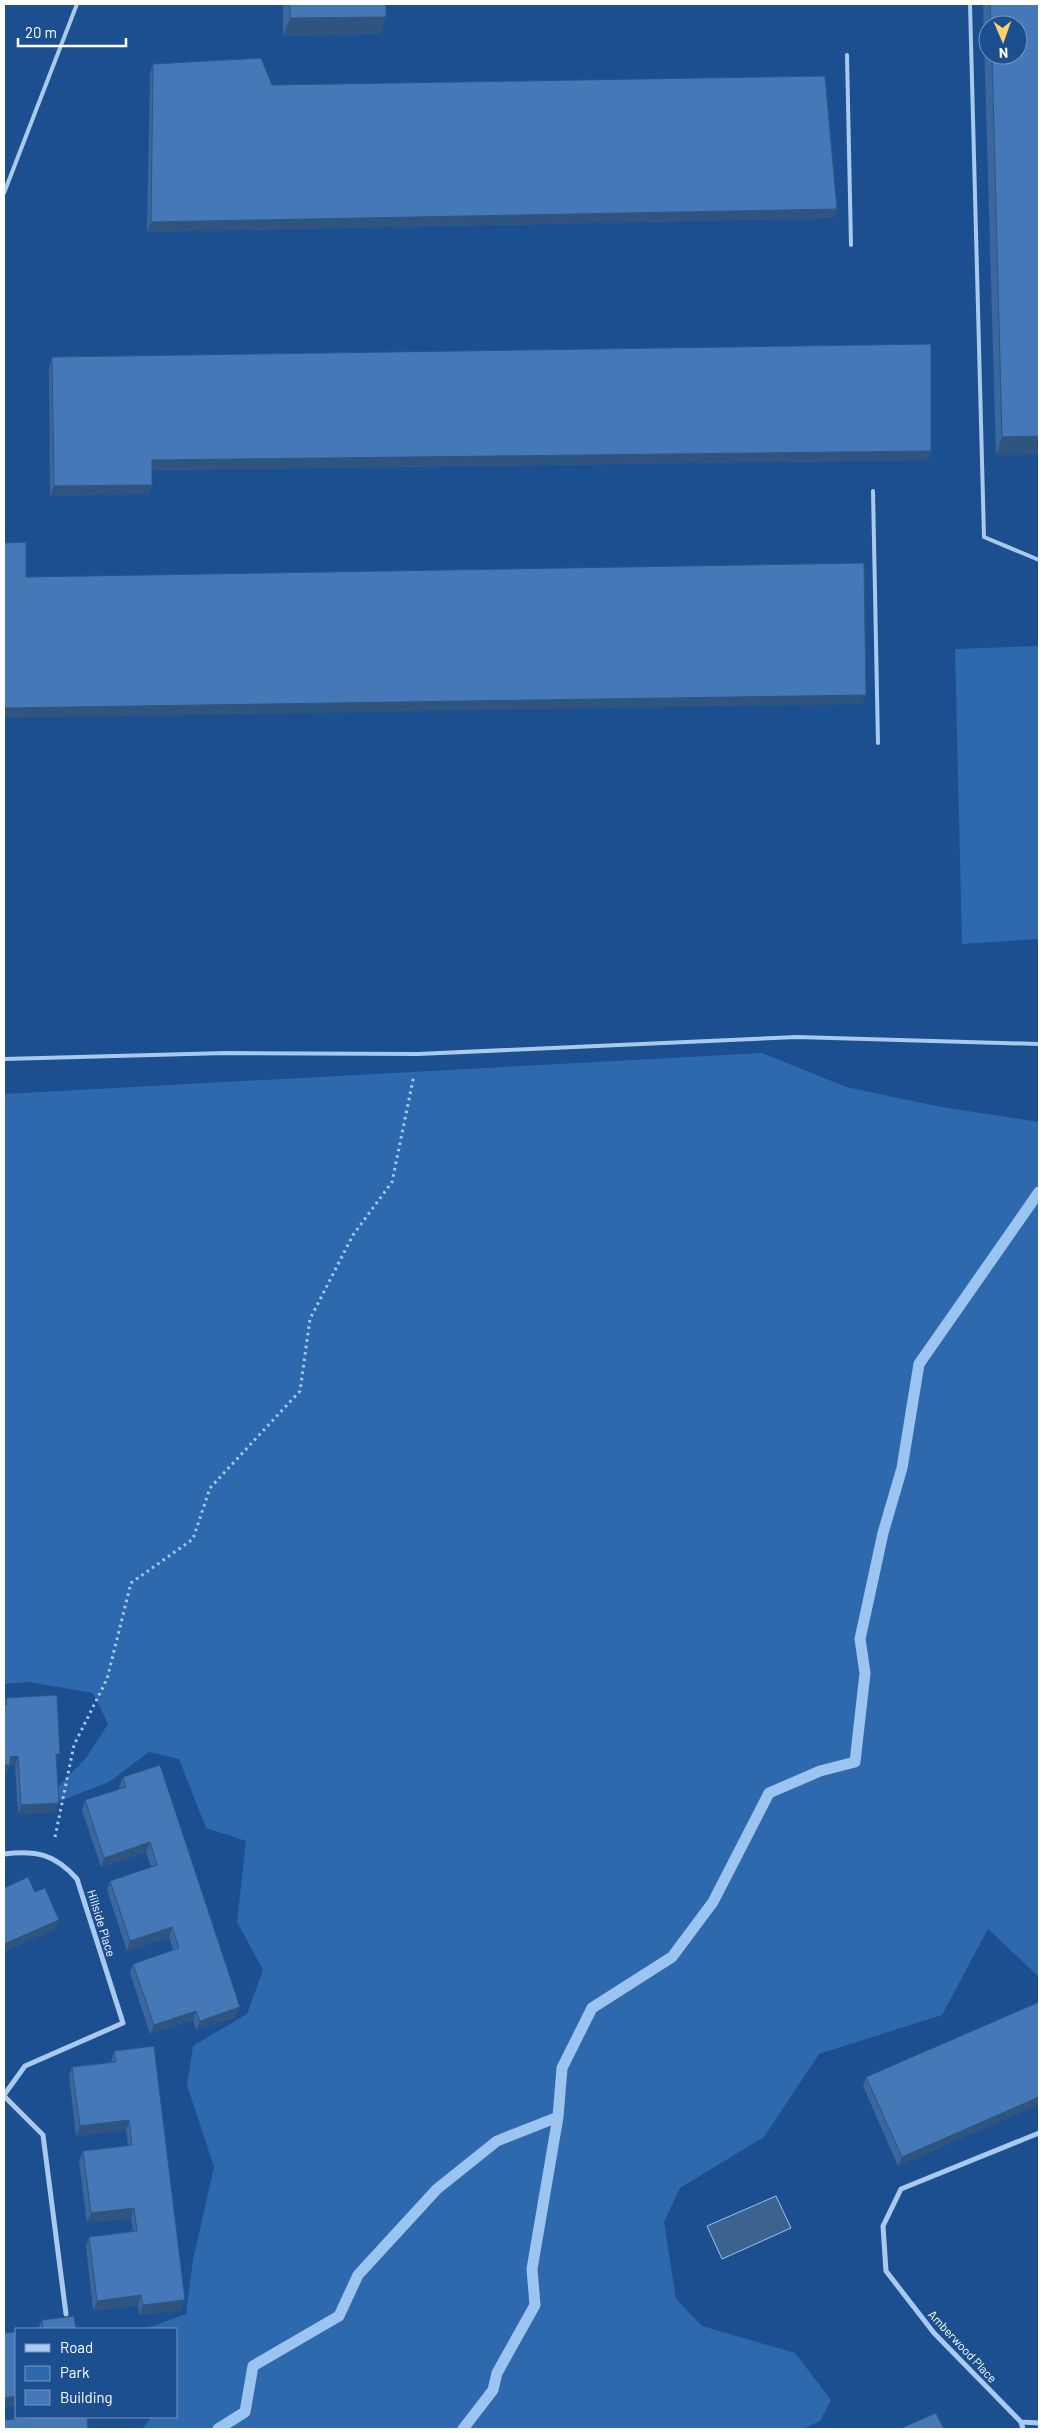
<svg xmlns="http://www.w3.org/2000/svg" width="1043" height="2433" viewBox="0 0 1043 2433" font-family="Barlow,sans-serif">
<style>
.green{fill:#2e69ad}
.water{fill:#3c6290;stroke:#9cc4f0}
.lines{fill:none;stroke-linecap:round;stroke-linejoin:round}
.stream{stroke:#9cc4f0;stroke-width:11}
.path{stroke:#a9c9ee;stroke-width:3;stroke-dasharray:2.5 4;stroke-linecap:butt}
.lane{stroke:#a9c9ee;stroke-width:4}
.street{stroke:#a9c9ee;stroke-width:5}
.wall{fill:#3a679d;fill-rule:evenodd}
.shaded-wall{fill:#305480}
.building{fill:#4478b7;stroke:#305480}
.labels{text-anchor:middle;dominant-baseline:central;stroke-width:4;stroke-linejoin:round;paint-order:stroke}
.street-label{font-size:12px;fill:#fff;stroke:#1b4f8f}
</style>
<rect width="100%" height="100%" fill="#1b4f8f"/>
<path class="green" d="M1039,646V939L962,944L955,649Z
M762,1053L846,1087L936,1106L1039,1122V1977L988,1929L942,2015L819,2054L764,2137L680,2188L664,2222L676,2299L702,2326L795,2353L831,2400L820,2421L803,2429H142L152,2417H176V2329H145L186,2314L193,2260L214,2167L187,2085L193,2046L247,2014L263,1970L237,1922L246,1841L206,1828L179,1759L149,1752L109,1782L60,1801L57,1788L86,1758L108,1724L93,1693L29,1682L4,1684V1094Z"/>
<path class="water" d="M776,2196L791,2228L722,2259L707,2226Z"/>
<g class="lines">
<path class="stream" d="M218,2429L245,2412L253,2366L339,2316L358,2275L437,2189L497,2141L558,2117
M463,2429L493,2390L497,2373L535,2305L532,2269L558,2117L562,2068L592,2008L672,1957L713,1902L769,1793L820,1771L855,1762L865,1673L860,1639L883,1533L902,1468L919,1364L1039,1192"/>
<path class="path" d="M55,1837L74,1745L107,1679L131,1583L193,1539L210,1488L300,1391L310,1319L353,1235L392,1182L414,1075"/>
<path class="lane" d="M970,4L984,537L1039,560
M847,55L851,245
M4,193L77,4
M873,491L878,743
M4,1059L226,1053L418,1054L797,1037L1039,1044"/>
<path class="street" d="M4,1854C36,1850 55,1854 77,1879L123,2023L25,2066L4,2095
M4,2096L43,2135L66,2314
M1021,2422L1039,2423
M1023,2429L1021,2422L934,2333L886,2271L883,2226L901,2189L1039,2133"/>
</g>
<path class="wall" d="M283,4H386V17L380,34L283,36Z
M983,4H1039V454L996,455ZM988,25H1018V55H988Z
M153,64L272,85L837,209L834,218L147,232L150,73Z
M52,357L931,451L928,460L152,470V485L149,494L50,496L49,367Z
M6,1698L57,1764L55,1812L18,1814L15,1766H9L6,1774H4V1704Z
M123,1777L236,2017L196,2030L193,2020L150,2034L130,1973L133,1964L173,1950L169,1937L127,1951L107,1890L110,1881L151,1867L146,1852L101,1867L82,1810L85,1800L120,1789L119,1787Z
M1039,2002L898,2166L863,2086L866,2077Z
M114,2051L181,2310L139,2315L138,2305L93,2311L86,2246L89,2237L133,2231L131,2218L87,2223L79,2161L83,2151L128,2146L126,2130L76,2136L69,2076L72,2067L111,2062Z
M42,2320L76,2329H38Z"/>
<path class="shaded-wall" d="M386,17L380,34L283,36L290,18Z
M837,209L834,218L147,232L151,222Z
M1039,436V454L996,455L1002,437Z
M931,451L928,460L149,470L152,460Z
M152,485L149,494L50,496L54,486Z
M866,695L862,704L4,718V708Z
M56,1754H60L57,1764H52Z
M18,1756L15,1766H9L6,1774H4V1765L10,1757Z
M59,1803L55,1812L18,1814L21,1805Z
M150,1842L146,1852L101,1867L104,1858Z
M59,1920L55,1930L4,1952V1944Z
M172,1927L169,1937L127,1951L130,1941Z
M240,2007L236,2017L196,2030L200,2021Z
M196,2011L193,2020L150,2034L154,2025Z
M1039,2097V2105L898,2166L902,2157Z
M129,2120L126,2130L76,2136L80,2126Z
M134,2208L131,2218L87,2223L91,2213Z
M141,2295L138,2305L93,2311L97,2301Z
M185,2300L181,2310L139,2315L143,2305Z
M16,2396V2405L4,2407V2398Z"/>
<path class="building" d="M290,4H386V17L290,18Z
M990,4H1039V436L1002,437L992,55H1018V25H991Z
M261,58L272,85L825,76L837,209L151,222L153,64Z
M931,344V451L152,460V485L54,486L52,357Z
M26,542V577L864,563L866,695L4,708V543Z
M57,1695L60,1754H56L59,1803L21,1805L18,1756L10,1757V1765H4V1705H7L6,1698Z
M160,1765L240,2007L200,2021L196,2011L154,2025L133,1964L179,1948L172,1927L130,1941L110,1881L157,1865L150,1842L104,1858L85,1800L126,1787L123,1777Z
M28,1877L35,1892L45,1888L59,1920L4,1944V1888Z
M1039,2002V2097L902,2157L866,2077Z
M154,2046L185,2300L143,2305L141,2295L97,2301L89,2237L137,2231L134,2208L91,2213L83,2151L132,2145L129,2120L80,2126L72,2067L116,2062L114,2051Z
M74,2316L76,2329H37H43L42,2320Z
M16,2332V2396L4,2398V2333Z
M936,2413L944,2429H899Z
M34,2417H87L88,2429H4V2420Z"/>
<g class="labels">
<g class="street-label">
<text transform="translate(102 1923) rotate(73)">Hillside Place</text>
<text transform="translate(963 2346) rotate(47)">Amberwood Place</text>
</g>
</g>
<rect width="1043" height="2433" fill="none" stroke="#ffffff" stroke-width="10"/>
<rect x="15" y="2328" width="162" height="90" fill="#1b4f8f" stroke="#7695bc"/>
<rect x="25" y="2344" width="25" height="8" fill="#a9c9ee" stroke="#7695bc"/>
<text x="60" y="2353" font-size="15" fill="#ffffff">Road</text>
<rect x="25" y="2366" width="25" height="15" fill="#2e69ad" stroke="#7695bc"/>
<text x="60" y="2378" font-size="15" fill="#ffffff">Park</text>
<rect x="25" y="2390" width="25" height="15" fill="#4478b7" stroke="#7695bc"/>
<text x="60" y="2403" font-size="15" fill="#ffffff">Building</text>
<g transform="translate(1003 40) rotate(178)"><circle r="24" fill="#1b4f8f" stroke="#7695bc"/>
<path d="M0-4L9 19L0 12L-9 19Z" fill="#ffd166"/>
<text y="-8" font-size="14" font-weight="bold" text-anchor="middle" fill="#ffffff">N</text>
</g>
<path d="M18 38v8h108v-8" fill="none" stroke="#ffffff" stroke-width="2.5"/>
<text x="25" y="38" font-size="15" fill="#ffffff" stroke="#1b4f8f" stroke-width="4" paint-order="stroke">20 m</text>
</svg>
